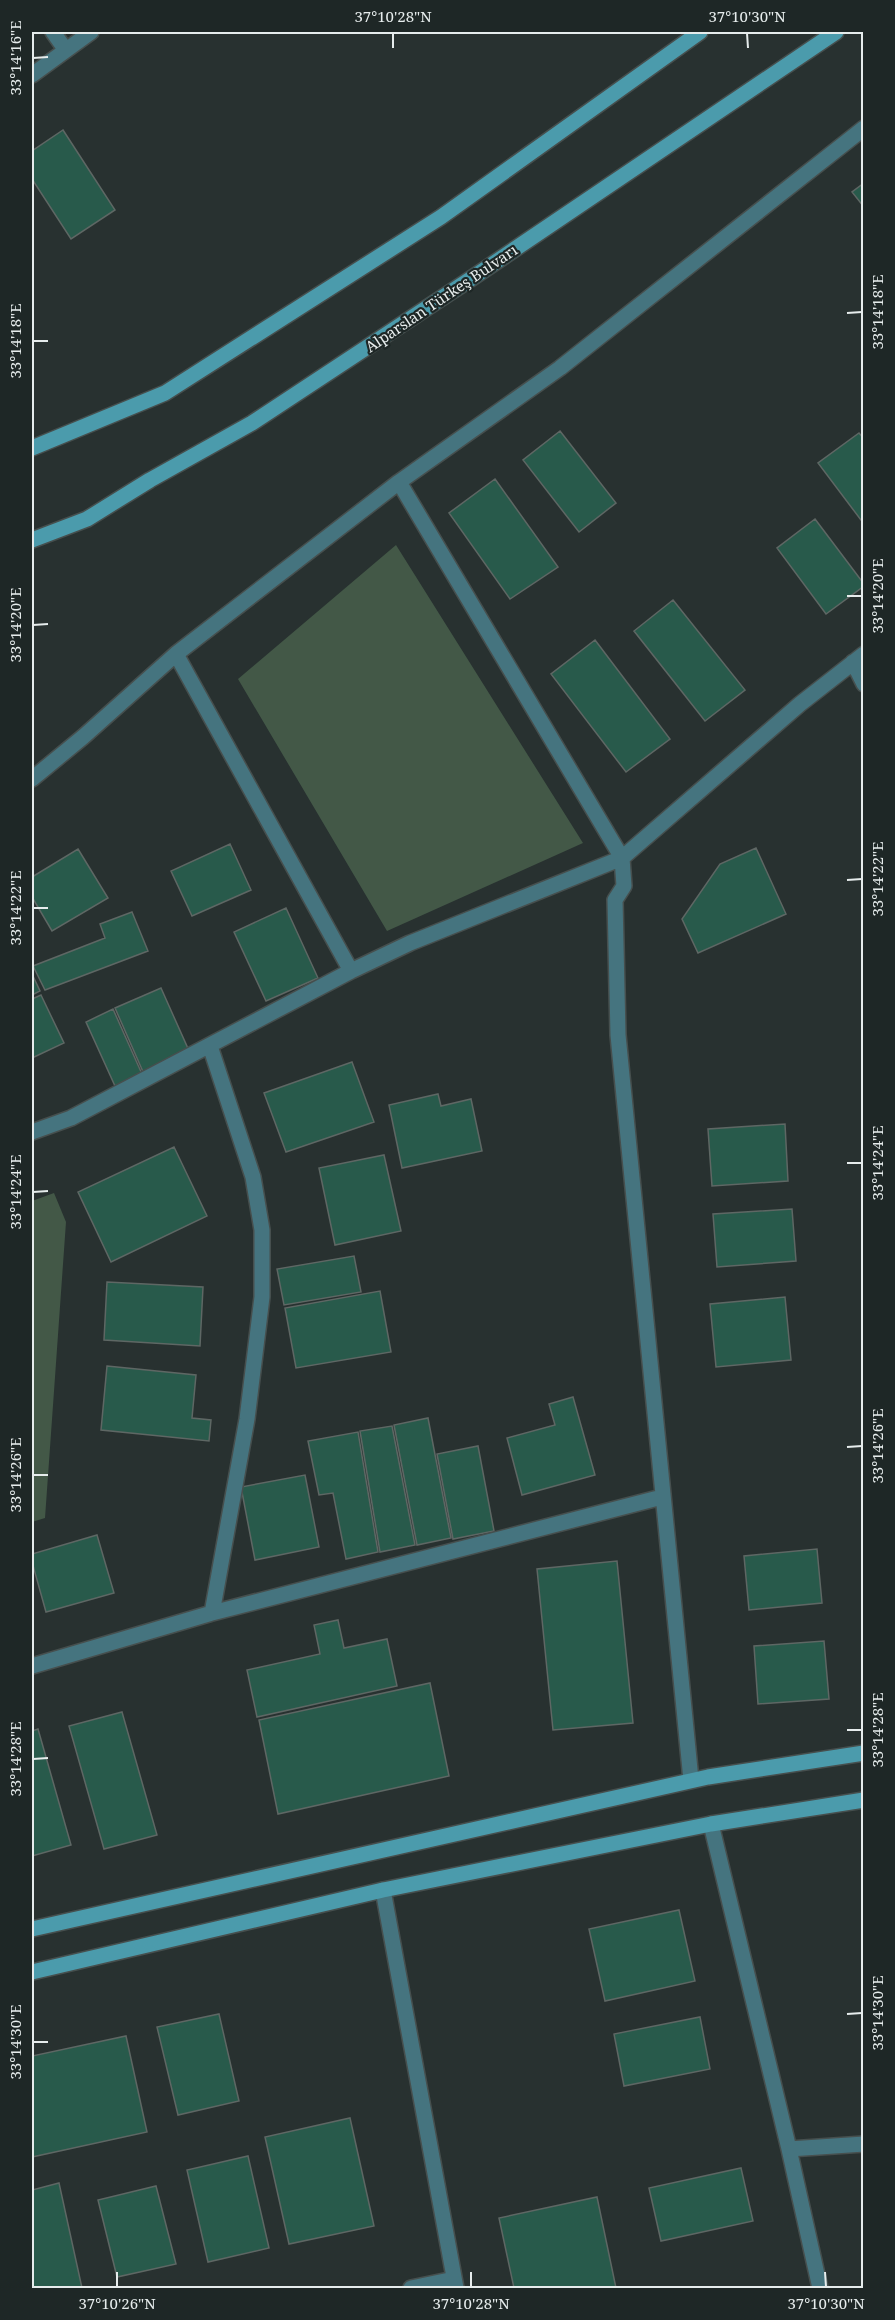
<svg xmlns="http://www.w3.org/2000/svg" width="895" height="2320" viewBox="0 0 895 2320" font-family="'Noto Serif',serif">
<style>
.green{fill:#435847}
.building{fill:#285a4b;stroke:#5e6764;stroke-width:1.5}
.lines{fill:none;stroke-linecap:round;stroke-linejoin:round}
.street-casing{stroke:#464f4e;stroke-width:18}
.secondary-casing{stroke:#464f4e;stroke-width:18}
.street{stroke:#45747f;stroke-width:15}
.secondary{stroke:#4b9bac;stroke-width:15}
.ticks{fill:none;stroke:#e6ecec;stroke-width:2}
.labels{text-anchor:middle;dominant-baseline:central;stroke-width:4.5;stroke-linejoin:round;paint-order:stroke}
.street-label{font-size:15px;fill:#e6ecec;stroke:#1e2726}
.neatline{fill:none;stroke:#e6ecec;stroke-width:2}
.ticks-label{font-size:15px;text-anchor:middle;fill:#e6ecec}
</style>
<rect width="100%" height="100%" fill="#283130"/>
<path class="green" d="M396,545L583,843L387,931L238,679Z
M54,1193L66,1222L45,1518L32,1522V1201Z"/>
<path class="building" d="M63,130L115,210L71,239L32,179V151Z
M864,183V207L852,192Z
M560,431L616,503L579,532L523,460Z
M859,433L864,439V524L818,463Z
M495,479L558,567L510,599L449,513Z
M815,519L864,584V586L826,614L777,548Z
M673,600L745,690L705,721L634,631Z
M595,640L670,739L626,772L551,674Z
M230,844L251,890L192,916L171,871Z
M756,848L786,914L698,953L682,919L720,864Z
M78,849L108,898L52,931L32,897V877Z
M286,908L318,978L266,1001L234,932Z
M132,912L148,951L45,990L33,966L105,938L100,924Z
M32,974L40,991L32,995Z
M161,988L190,1053L144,1074L115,1008Z
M41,995L64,1043L32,1058V999Z
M113,1009L142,1074L115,1086L86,1022Z
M352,1062L374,1122L286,1152L264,1093Z
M438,1094L441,1106L471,1099L482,1151L402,1168L389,1105Z
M785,1124L788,1181L712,1186L708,1129Z
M174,1147L207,1216L111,1262L78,1192Z
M384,1155L401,1231L335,1245L319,1168Z
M792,1209L796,1261L717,1267L713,1214Z
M354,1256L361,1292L284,1305L277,1269Z
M107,1282L203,1287L200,1346L104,1340Z
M380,1291L391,1352L296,1368L285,1308Z
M785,1297L791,1360L716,1367L710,1304Z
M107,1366L196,1375L192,1418L211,1420L209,1441L101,1430Z
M573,1397L595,1475L522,1495L507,1438L555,1425L549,1404Z
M428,1418L451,1538L417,1545L394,1425Z
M392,1426L415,1545L380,1552L360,1431Z
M358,1432L378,1552L346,1559L333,1493L319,1495L308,1441Z
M478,1446L494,1531L453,1539L437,1454Z
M305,1475L319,1547L255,1560L241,1487Z
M97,1535L114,1593L46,1612L32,1562V1554Z
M817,1549L822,1603L749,1610L744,1556Z
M617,1561L633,1723L553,1730L537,1569Z
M338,1620L344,1648L387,1639L397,1686L257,1717L247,1670L320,1654L314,1625Z
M824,1641L829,1699L758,1704L754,1646Z
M430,1683L449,1776L278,1814L259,1720Z
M122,1712L157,1835L104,1849L69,1726Z
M38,1729L71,1845L32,1856V1731Z
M679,1910L695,1981L605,2001L589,1929Z
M219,2014L239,2101L178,2115L157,2027Z
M700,2017L710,2069L624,2086L614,2034Z
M126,2036L147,2132L32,2157V2056Z
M350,2118L374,2226L289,2244L265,2137Z
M248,2156L269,2248L208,2262L187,2170Z
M741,2168L753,2221L661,2241L649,2188Z
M59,2183L82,2288H32V2190Z
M156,2186L176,2264L117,2277L98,2200Z
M597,2197L616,2288H514L499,2218Z"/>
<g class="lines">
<g class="street-casing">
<path id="street" d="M53,32L65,49
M32,75L91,32
M399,482L622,858L624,886L615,900L618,1035L691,1780
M176,654L351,971
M853,662L864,684
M32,779L83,737L176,654L399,482L560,368L864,128
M210,1046L253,1177L262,1230V1297L247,1419L212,1613
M32,1132L71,1118L351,971L410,943L622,858L800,704L864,654
M32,1666L212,1613L662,1497
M711,1824L789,2149L820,2288
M383,1890L456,2288
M789,2149L864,2144
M411,2288L454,2279"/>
</g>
<g class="secondary-casing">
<path id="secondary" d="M32,448L165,393L441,217L700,32
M32,540L87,519L150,480L252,423L472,278L836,32
M32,1929L708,1777L864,1753
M32,1972L383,1890L711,1824L864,1800"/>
</g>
<use href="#street" class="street"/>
<use href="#secondary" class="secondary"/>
</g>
<path class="ticks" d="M393,33V48M747,33L748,48M33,58L48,57M847,313L862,312M33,341H48M847,596H862M33,625L48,624M847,880L862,879M33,908H48M847,1163H862M33,1192L48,1191M847,1447L862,1446M33,1475H48M847,1730H862M33,1759L48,1758M847,2014L862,2013M33,2042H48M117,2272V2287M471,2272V2287M825,2272L826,2287"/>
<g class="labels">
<g class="street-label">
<text transform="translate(441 298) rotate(-34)">Alparslan Türkeş Bulvarı</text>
</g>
</g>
<rect width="895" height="2320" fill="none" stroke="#1e2726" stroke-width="66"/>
<rect x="33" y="33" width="829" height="2254" class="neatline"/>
<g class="ticks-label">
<text x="393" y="22">37°10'28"N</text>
<text x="747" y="22">37°10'30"N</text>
<text transform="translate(16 58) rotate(-90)" y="5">33°14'16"E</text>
<text transform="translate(878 312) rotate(-90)" y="5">33°14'18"E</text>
<text transform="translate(16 341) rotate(-90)" y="5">33°14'18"E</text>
<text transform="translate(878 596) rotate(-90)" y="5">33°14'20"E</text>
<text transform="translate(16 625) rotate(-90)" y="5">33°14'20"E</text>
<text transform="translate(878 879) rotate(-90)" y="5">33°14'22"E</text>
<text transform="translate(16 908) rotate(-90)" y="5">33°14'22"E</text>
<text transform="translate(878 1163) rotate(-90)" y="5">33°14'24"E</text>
<text transform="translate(16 1192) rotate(-90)" y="5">33°14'24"E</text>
<text transform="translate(878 1446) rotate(-90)" y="5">33°14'26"E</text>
<text transform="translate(16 1475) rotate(-90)" y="5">33°14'26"E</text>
<text transform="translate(878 1730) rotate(-90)" y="5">33°14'28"E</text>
<text transform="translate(16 1759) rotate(-90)" y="5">33°14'28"E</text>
<text transform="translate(878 2013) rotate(-90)" y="5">33°14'30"E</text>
<text transform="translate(16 2042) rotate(-90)" y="5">33°14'30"E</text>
<text x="117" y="2309">37°10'26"N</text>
<text x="471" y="2309">37°10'28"N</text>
<text x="826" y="2309">37°10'30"N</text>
</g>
</svg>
